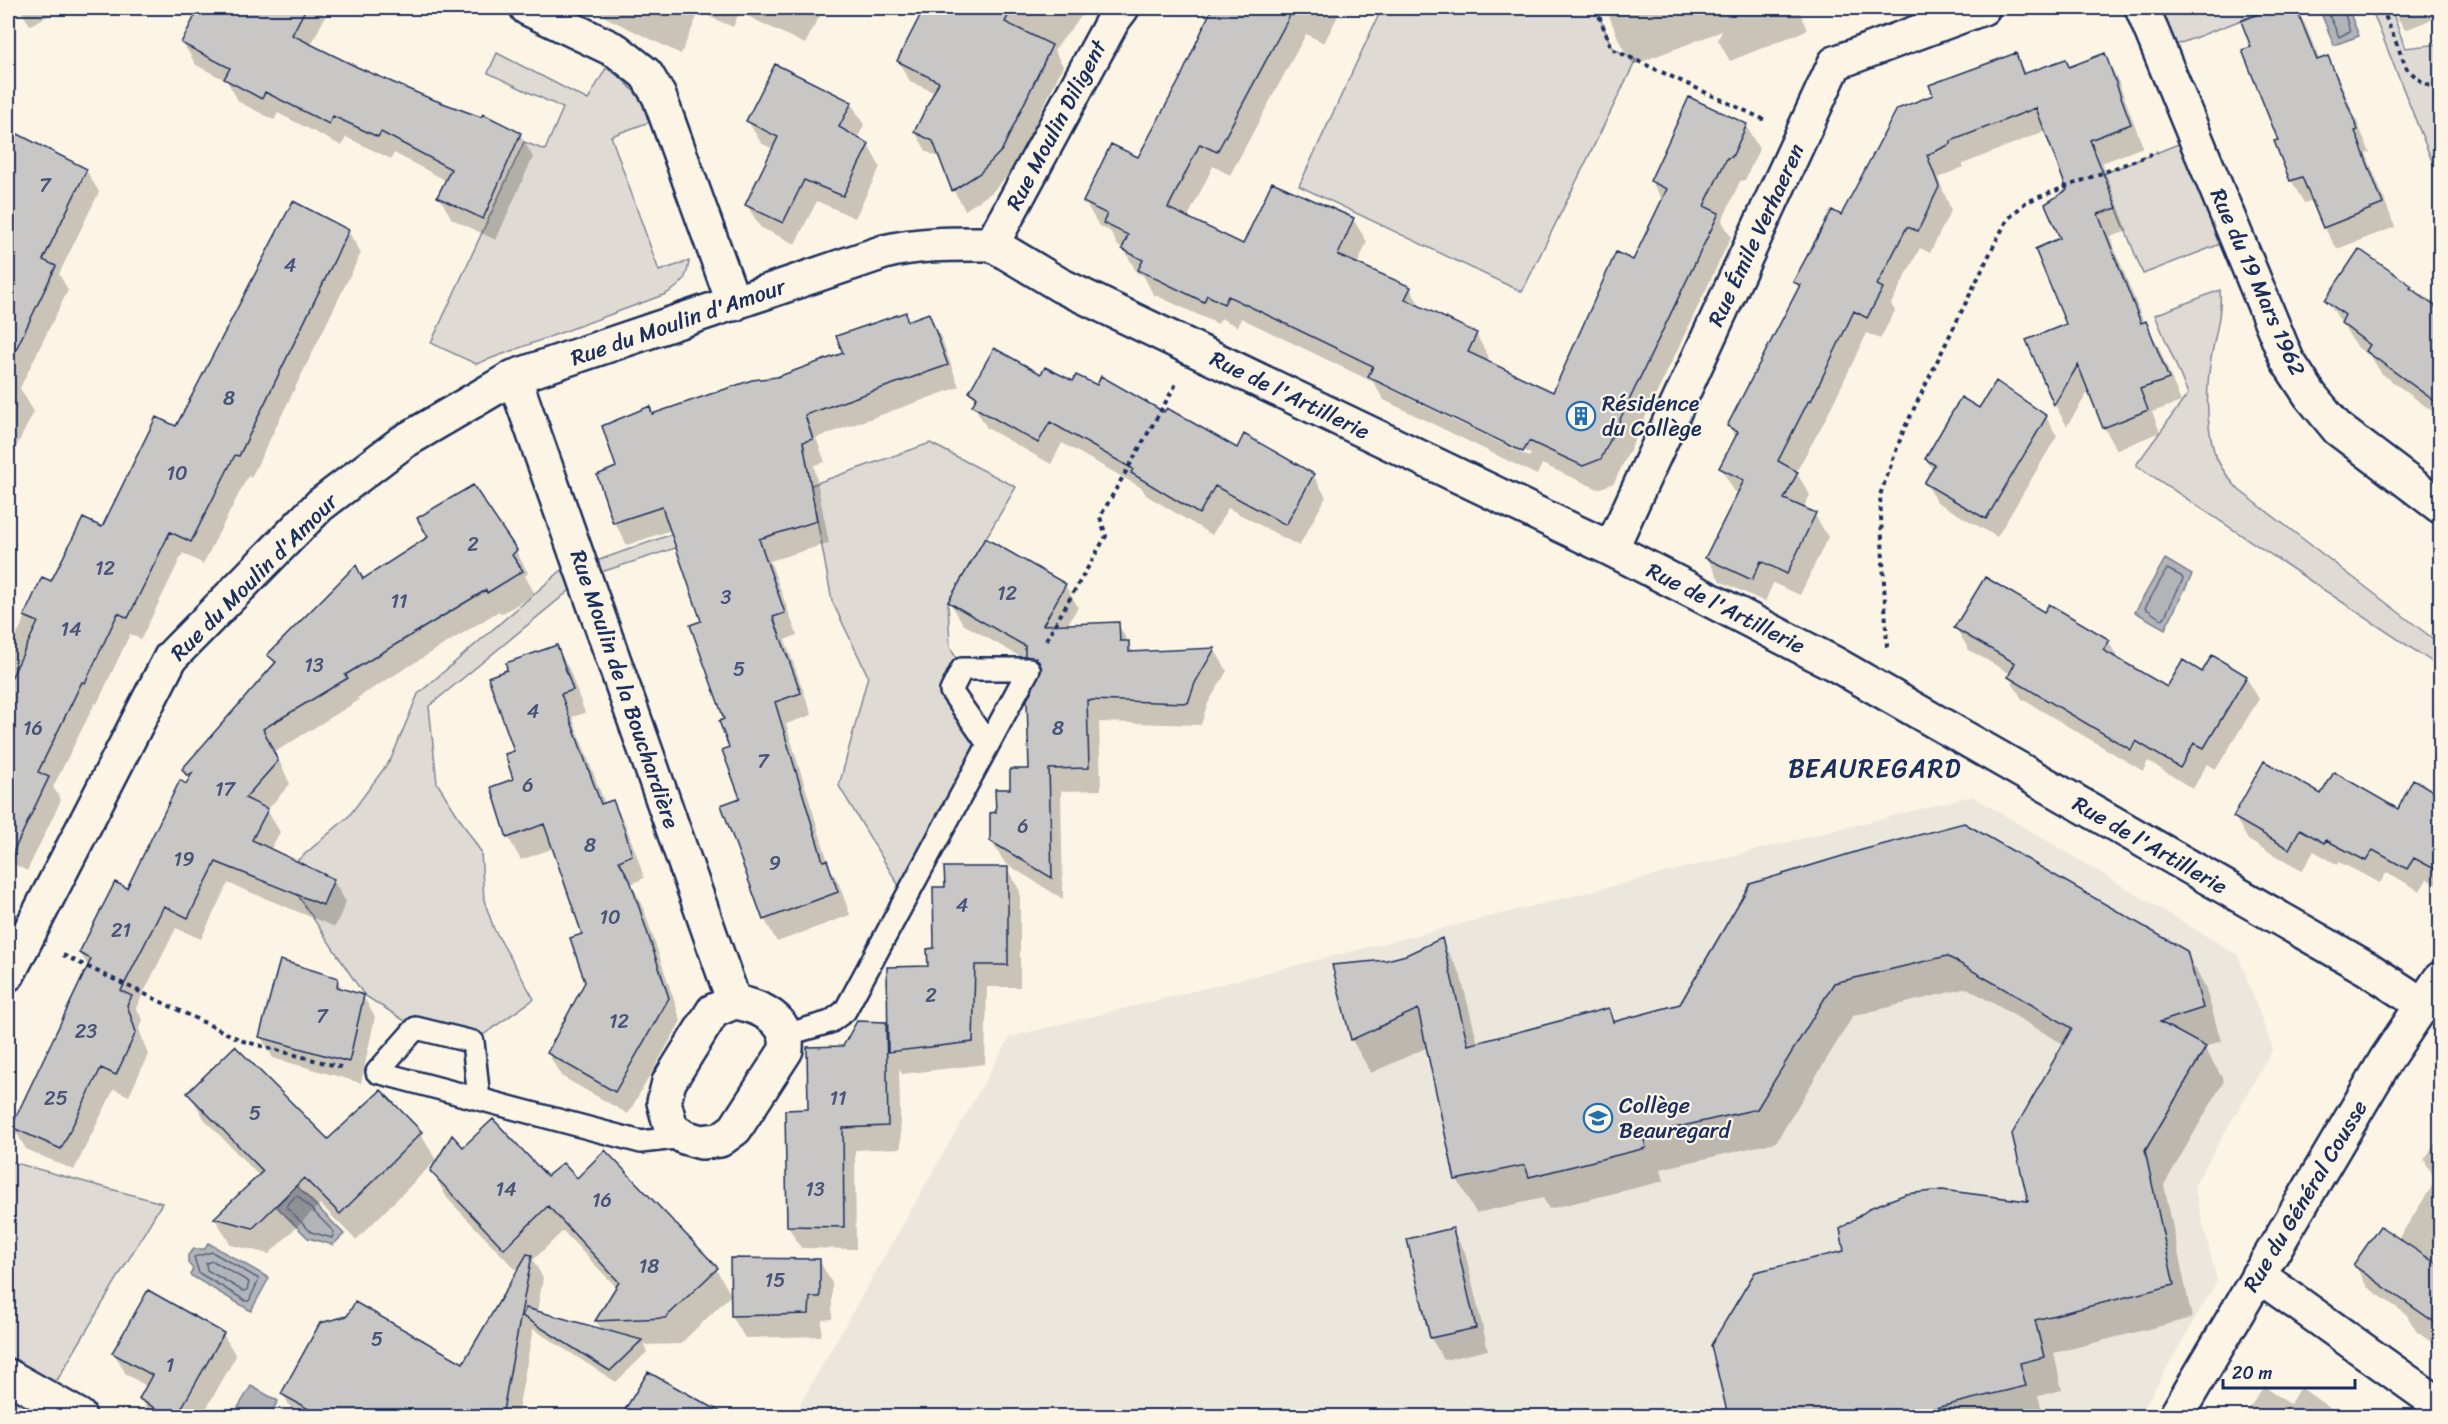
<svg xmlns="http://www.w3.org/2000/svg" width="2448" height="1424" viewBox="0 0 2448 1424" font-family="Sriracha,sans-serif">
<style>
.built{fill:#ece7dc}
.green{fill:#dfdbd4;stroke:#7d8599;stroke-width:1.5}
.water{fill:#b2b4b8;stroke:#767f94;stroke-width:1.5}
.shadow{fill:#0003;fill-rule:evenodd}
.lines{fill:none;stroke-linecap:round;stroke-linejoin:round}
.shore{stroke:#576482;stroke-width:1.5}
.building{fill:#c8c7c6;stroke:#1b2f5e;stroke-width:1.5}
.service-casing{stroke:#1b2f5e;stroke-width:26}
.minor-casing{stroke:#1b2f5e;stroke-width:38}
.path{stroke:#1b2f5e;stroke-width:4;stroke-dasharray:4.5 4.5;stroke-linecap:butt}
.service{stroke:#fcf5e5;stroke-width:21}
.minor{stroke:#fcf5e5;stroke-width:33}
.labels{text-anchor:middle;dominant-baseline:central;stroke-width:4.5;stroke-linejoin:round;paint-order:stroke}
.number-label{font-size:20px;fill:#465578}
.street-label{font-size:22px;fill:#1b2f5e;stroke:#fcf5e5}
.poi-label{font-size:22px;fill:#1b2f5e;stroke:#fcf5e5;text-anchor:start}
.quarter-label{font-size:26px;letter-spacing:1.5px;fill:#1b2f5e;stroke:#fcf5e5}
</style>
<rect width="100%" height="100%" fill="#fcf5e5"/>
<filter id="ink" filterUnits="userSpaceOnUse"><feTurbulence type="fractalNoise" baseFrequency=".0167" numOctaves="2"/><feDisplacementMap in="SourceGraphic" scale="12" xChannelSelector="R" yChannelSelector="G"/><feConvolveMatrix kernelMatrix="1 2 1 2 8 2 1 2 1" color-interpolation-filters="sRGB"/></filter>
<g filter="url(#ink)">
<path class="built" d="M1972,796L2238,955L2273,1049L2194,1186L2217,1281L2139,1416H793L1010,1037Z"/>
<path class="green" d="M1382,8H1596L1612,48L1636,60L1522,292L1299,186Z
M2142,8H2273L2160,51Z
M2371,8H2391L2405,48L2440,44V181Z
M497,53L588,100L606,68C629,81 640,97 652,121L611,136L659,271L689,261C687,279 682,285 666,294L476,364L431,343L524,142L545,150L563,108L488,73Z
M2196,137L2236,238L2143,274L2103,174Z
M2220,290C2222,315 2215,334 2211,359C2206,387 2206,423 2214,451C2219,467 2229,479 2239,490L2440,644V667L2136,465L2188,394L2155,315Z
M930,443L1016,487L948,602L950,647L962,669L951,691L988,744L905,896L839,786L868,676L832,601L814,503L586,577L429,706L437,783L481,852L484,900L494,929L534,999L473,1042L416,1028L364,995L283,873L349,816L391,759L418,694L578,556L582,566Z
M8,1161L162,1203L36,1416H8Z"/>
<path class="water" d="M2319,8H2348L2359,36L2334,45Z
M2165,559L2192,575L2165,629L2135,612Z
M297,1186L344,1234L333,1245L308,1238L276,1206Z
M208,1243L269,1278L251,1311L190,1275L193,1269L188,1263V1255L194,1249H205Z
M251,1386L278,1401L269,1416H233Z"/>
<path class="shadow" d="M19,8H64L30,25Z
M201,8H319L325,17L311,45L357,69L428,99L482,119L483,116L520,134L533,157L496,240L452,219L439,197L447,181L394,153L391,159L346,137L342,146L278,113L274,120L239,102L227,81L196,65L183,43Z
M599,8H824L805,44L739,12L733,27L699,12L681,54L605,17Z
M925,8H1088L1054,50L1063,66L1013,170L991,193L965,210L954,191L941,158L927,152L915,132L935,93L910,81L898,61Z
M1230,8H1342L1324,43L1306,34L1230,175L1213,166L1187,219L1244,246L1353,219L1367,242L1357,265L1410,288L1421,308L1476,334L1489,358L1487,362L1553,394L1633,262L1663,201L1651,181L1746,126L1759,149L1745,180L1740,181L1722,221L1731,237L1614,483L1598,489L1542,464L1537,475L1384,400L1373,382L1241,318L1238,327L1221,318L1218,324L1153,294L1143,275L1137,273L1124,249L1118,246L1110,231L1099,226L1085,202L1139,159L1213,43ZM1382,382L1531,454L1529,457L1382,385Z
M1606,8H1813L1800,12L1807,30L1730,61L1718,40L1722,31L1633,65L1620,43Z
M2277,8H2296L2305,24L2320,61L2327,58L2340,81L2370,153H2366L2395,227L2337,249L2324,227L2313,200L2304,203L2291,180L2253,47L2243,22Z
M2392,8H2440V16L2405,30Z
M2015,55L2026,74L2069,68L2104,55L2117,78L2143,147L2102,163L2128,231L2110,237L2144,323L2158,345L2181,402L2152,412L2160,432L2117,450L2104,427L2090,389L2067,426L2055,405L2028,341L2068,325L2062,239L2069,191L2045,131L1963,164V167L1938,178L1951,210L1930,253L1920,248L1891,304L1895,311L1880,339L1867,333L1824,422L1796,472L1810,495L1803,509L1815,515L1828,537L1800,595L1773,583L1765,602L1720,581L1707,558L1739,493L1734,491L1721,468L1736,439L1729,426L1799,289L1795,282L1935,95Z
M851,103L864,125L857,139L868,145L880,167L855,218L817,201L795,244L760,227L747,205L773,149L761,143L748,121Z
M8,129L86,170L99,192L59,274L68,290L20,388L34,412L14,451L8,448Z
M348,231L361,253L251,478L248,476L203,564L183,553L141,639L130,634L97,704L95,703L53,787L61,800L27,871L8,861V863V701L28,695L15,688L8,675V654L43,579L51,583L103,529L177,428Z
M2360,251L2440,307V417L2381,373L2372,358L2356,346L2327,300Z
M906,314L910,322L928,315L941,337L959,387L816,438L825,462L814,465L829,543L770,561L797,635L785,640L812,715L786,724L830,868L839,884L850,915L777,942L765,920L723,806L742,799L703,622L671,530L627,545L615,523L599,476L618,468L649,407L653,415L777,378L845,354Z
M1042,376L1074,383L1165,414L1237,450L1313,475L1326,497L1299,546L1228,508L1212,535L1146,495L1142,488L1062,443L1051,464L987,428L974,406L976,401L971,392Z
M1979,410L2046,417L2057,436L1997,537L1937,502L1926,483L1933,470L1926,459Z
M516,551L528,573L525,576L535,594L501,614L499,611L357,698L359,700L275,752L290,784L267,810L280,832L270,850L333,880L346,902L335,927L228,883L201,939L176,928L136,1008L143,1020L139,1029L148,1055L129,1096L114,1089L74,1170L26,1149L13,1127L89,967L80,953L127,890L187,786L190,780L184,769L275,665L269,655L363,580Z
M1065,585L1078,607L1067,625L1118,624L1134,653L1215,650L1227,671L1207,705L1201,725L1099,722L1101,790L1061,791L1063,899L1005,863L991,841L998,814L1011,790L1031,770L1039,678L1031,663L963,624L950,602Z
M2044,614L2109,642L2120,662L2168,689L2202,674L2246,677L2259,699L2216,769L2207,764L2193,789L2148,761L2143,771L2022,699L2009,677L2011,674L1969,650L1956,628Z
M556,647L569,669L585,713L572,717L605,804L612,801L625,824L637,856L644,878L631,884L642,904L681,1021L628,1114L561,1076L548,1053L586,982L584,935L554,848L521,860L508,837L516,752L509,671Z
M2414,781L2440,797V887L2427,879L2420,891L2387,872L2380,883L2339,862L2338,865L2314,851L2302,871L2248,840L2235,817L2399,811Z
M1007,869L1020,891V987H987L985,1064L902,1074L899,1068L901,1148L855,1150L856,1249L801,1248L788,1226L809,1111L844,1048L886,1023L889,1029L930,968L935,950Z
M1751,885L2186,952L2205,986L2221,1041L2204,1047L2224,1081L2164,1185L2192,1318L2054,1353L2062,1390L2038,1396L2044,1416H1729L1713,1346L1846,1252L1906,1195L1956,1191L2030,1203L2065,1045L1967,988L1853,1016L1776,1142L1661,1169L1664,1181L1549,1209L1543,1198L1476,1213L1457,1179L1428,1047L1371,1073L1352,1040L1334,966L1387,962L1406,956L1441,940L1460,973L1478,1044L1608,1010L1616,1023L1681,1005Z
M337,980L344,991L363,996L375,1017L361,1083L273,1058L261,1037Z
M189,1093L328,1141L420,1133L436,1160L356,1240L320,1204L269,1254L231,1245L215,1219L259,1176L205,1120Z
M2440,1136V1348L2417,1332L2406,1314L2367,1287L2355,1265L2397,1241L2436,1180L2424,1160Z
M463,1150L547,1178L577,1180L716,1269L731,1295L680,1344L644,1345L647,1352L616,1382L533,1329L517,1416H442L423,1406L417,1416L295,1415L283,1394L464,1365L518,1272L447,1198L432,1171ZM563,1231L617,1288L596,1321L602,1330L537,1312L543,1278L533,1260Z
M1452,1230L1465,1252L1488,1350L1444,1360L1431,1338L1408,1240Z
M819,1260L832,1283V1319L822,1320L821,1336L745,1338L732,1316Z
M223,1334L236,1356L202,1416H151L141,1399L148,1387L126,1374L114,1353Z
M648,1374L725,1416H623Z
M2264,1386L2290,1404L2300,1387L2341,1416H2244Z
M1588,1408L1602,1416H1584Z"/>
<g class="lines">
<path class="shore" d="M2326,8L2339,37L2350,31L2343,8
M2167,569L2181,576L2183,579L2164,618L2161,619L2145,608Z
M296,1196L299,1197L334,1232L332,1238L311,1232L287,1208V1205Z
M212,1252L259,1279L249,1301H246L199,1273L194,1257Z
M213,1261L249,1282L247,1290L243,1291L207,1270L206,1263Z"/>
</g>
<path class="building" d="M199,8H306L292,35L357,67L429,98L481,117L483,114L521,133L483,219L437,197L451,169L381,132L378,137L333,116L329,124L265,92L262,99L224,79L230,68L181,43Z
M924,8H1012L1005,22L1052,45L1002,150L980,173L952,191L933,141L914,132L939,82L897,61Z
M1212,8H1294L1217,152L1200,144L1168,208L1243,244L1272,182L1354,218L1338,255L1411,287L1405,299L1477,333L1468,352L1553,392L1616,252L1633,260L1667,189L1650,181L1689,97L1747,124L1732,157L1727,158L1704,206L1719,213L1601,459L1583,466L1529,441L1523,452L1368,377L1373,366L1228,296L1224,304L1207,295L1204,302L1138,270L1143,260L1122,249L1128,235L1103,223L1107,214L1083,202L1111,144L1138,157L1180,79Z
M2273,8H2296L2317,60L2328,56L2358,130L2355,131L2383,204L2323,228L2302,177L2290,181L2274,141L2278,140L2242,50L2251,47L2241,21Z
M2016,53L2023,74L2066,59L2069,67L2105,53L2131,124L2090,140L2117,208L2098,214L2141,323L2146,321L2169,379L2140,389L2148,410L2103,428L2078,365L2054,405L2026,340L2066,324L2035,249L2060,238L2045,204L2067,190L2036,108L1951,141V144L1927,155L1939,187L1918,231L1907,227L1877,285L1883,288L1867,318L1854,311L1811,401L1809,400L1778,461L1798,472L1784,499L1816,513L1787,574L1761,561L1752,580L1705,558L1744,480L1719,468L1738,432L1727,426L1800,285L1793,282L1832,210L1841,215L1897,109L1933,95L1929,85Z
M775,64L852,102L839,127L869,144L843,196L804,180L783,223L745,205L778,137L746,121Z
M8,129L87,169L43,260L56,266L8,366Z
M293,201L349,230L239,456L235,455L191,542L170,532L128,618L118,613L85,683L82,682L38,772L49,777L8,863V685L38,622L24,616L42,577L51,581L83,518L102,527L156,417L176,426Z
M2359,249L2412,286L2410,288L2440,310V405L2366,351L2370,345L2341,323L2345,315L2325,300Z
M906,312L907,321L929,313L948,365L805,415L813,439L803,442L817,521L759,539L785,613L773,617L801,693L775,702L823,861L827,860L838,892L763,920L721,805L740,798L722,750L729,747L719,721L724,719L690,625L701,621L662,507L613,523L597,475L616,467L602,426L650,406L652,414L752,380L777,377L843,353L836,336Z
M994,348L1041,374L1045,367L1073,381L1076,375L1097,385L1101,376L1164,412L1167,408L1237,448L1244,434L1314,474L1286,525L1215,486L1199,514L1131,473L1133,469L1050,422L1038,443L972,406L977,397L969,392Z
M1996,381L2047,416L1986,519L1924,483L1935,465L1925,459L1961,397L1979,408Z
M473,485L517,550L512,555L523,571L487,593L486,590L345,675L348,678L263,729L278,761L245,798L268,809L252,840L334,879L323,905L216,862L188,918L164,906L121,991L132,996L127,1005L136,1032L116,1075L101,1068L61,1149L11,1127L91,959L79,953L115,882L127,888L180,780L186,784L192,773L187,776L182,769L276,662L267,655L356,565L363,579L428,537L417,518Z
M985,538L1066,584L1043,625L1119,622L1120,641H1129V652L1215,648L1195,683L1188,703L1087,700L1089,768L1049,769L1052,878L990,841V813L996,812L995,789H1010V769H1029L1027,700L1042,669L1036,658L1025,656V646L948,602Z
M1985,577L2044,612L2049,604L2110,640L2103,650L2167,687L2183,660L2202,672L2212,655L2247,676L2204,748L2194,743L2180,768L2136,741L2131,750L2008,677L2015,663L1954,628Z
M557,645L573,690L561,694L601,804L613,800L625,831L632,855L619,861L630,880L669,998L615,1092L547,1053L585,982L570,938L582,934L544,824L507,838L491,787L513,779L505,754L514,751L488,677L507,670L506,663Z
M2264,761L2321,794L2334,772L2398,809L2413,779L2440,795V872L2414,858L2407,869L2373,850L2366,861L2326,840L2324,843L2300,829L2289,849L2233,817Z
M1964,823L2187,951L2203,1008L2160,1022L2206,1047L2145,1151L2174,1285L2035,1320L2044,1357L2020,1363L2026,1386L1902,1416H1728L1711,1345L1755,1272L1844,1251L1840,1229L1872,1207L1906,1194L1942,1190L2028,1201L2012,1134L2072,1028L1947,956L1834,983L1757,1109L1643,1135L1646,1148L1529,1177L1525,1165L1455,1180L1418,1009L1351,1040L1332,965L1387,960L1406,955L1442,938L1468,1045L1609,1008L1613,1022L1680,1004L1750,884L1862,850Z
M944,867H1008V965H975L973,1042L888,1052L887,967L928,966L927,949L934,948L933,887H945Z
M280,960L338,978L337,987L364,995L349,1062L259,1037Z
M857,1021L886,1022L888,1126L843,1128L844,1227L787,1226L785,1110L808,1109L807,1047L843,1046Z
M235,1046L328,1139L381,1090L422,1132L340,1214L304,1178L253,1228L214,1218L263,1171L187,1093Z
M493,1119L547,1176L563,1163L577,1178L605,1150L718,1268L665,1318L595,1321L619,1282L548,1206L504,1249L430,1171L452,1135L463,1147Z
M2380,1226L2440,1266V1326L2353,1265Z
M1453,1228L1476,1328L1430,1338L1407,1239Z
M527,1254L532,1255L502,1416H321L281,1394L320,1323L347,1316L355,1302L463,1363Z
M730,1258L820,1259V1297H810L809,1314L731,1316Z
M148,1290L224,1333L177,1416H169L139,1399L152,1375L112,1353Z
M526,1308L642,1340L610,1371L522,1316Z
M648,1372L728,1416H621Z"/>
<g class="lines">
<g class="service-casing">
<path id="service" d="M785,1035L830,1022L845,1011L1029,669H962L951,691L988,744
M479,1099L473,1042L416,1028L377,1072L641,1142L684,1137"/>
</g>
<g class="minor-casing">
<path id="minor" d="M527,8L617,51L646,74L659,96L734,304
M2142,8L2287,360L2310,395L2338,429L2440,506
M992,244L1060,285L1611,549L1835,664L2368,969L2423,1005H2440
M992,244L1113,20L1122,8
M514,377L734,1002C753,1005 779,1014 785,1035C787,1039 786,1045 786,1050L735,1129L720,1140L701,1142L684,1137L671,1128L664,1102L669,1082L713,1011L734,1002
M1611,549L1835,63L1983,8
M8,974L171,657L320,505L403,442L514,377L884,252C920,243 955,244 992,244
M2258,1275L2440,1405
M8,1376L79,1416
M2176,1416L2387,1058L2440,979"/>
</g>
<path class="path" d="M1596,8L1612,49L1765,120
M2382,8L2407,69L2422,82L2440,91
M1046,640L1106,536L1100,517L1176,384
M1887,647L1880,495L1904,429L1998,237L2008,219L2026,202L2157,152
M63,955L243,1041L344,1068"/>
<use href="#service" class="service"/>
<use href="#minor" class="minor"/>
</g>
</g>
<defs>
<g id="building-ring" transform="scale(1.5)"><circle r="9.5" fill="#fcf5e5" stroke="#1f6fb2" stroke-width="1.5"/><path d="M-4-6H4V6H1V3H-1V6H-4ZM-2.5-4.3h1.7v1.8h-1.7ZM.8-4.3h1.7v1.8H.8ZM-2.5-1h1.7V.8h-1.7ZM.8-1h1.7V.8H.8Z" fill="#1f6fb2"/></g>
<g id="school-ring" transform="scale(1.5)"><circle r="9.5" fill="#fcf5e5" stroke="#1f6fb2" stroke-width="1.5"/><path d="M0-5L7-2L0 1L-7-2ZM-4 1L0 2.5L4 1V4Q0 6-4 4Z" fill="#1f6fb2"/></g>
</defs>
<g fill-rule="evenodd">
<use href="#building-ring" x="1581" y="416"/>
<use href="#school-ring" x="1598" y="1118"/>
</g>
<g class="labels">
<g class="number-label">
<text x="45" y="185">7</text>
<text x="290" y="265">4</text>
<text x="229" y="398">8</text>
<text x="177" y="473">10</text>
<text x="473" y="544">2</text>
<text x="105" y="568">12</text>
<text x="1007" y="593">12</text>
<text x="726" y="597">3</text>
<text x="399" y="601">11</text>
<text x="71" y="629">14</text>
<text x="314" y="665">13</text>
<text x="739" y="669">5</text>
<text x="533" y="711">4</text>
<text x="33" y="728">16</text>
<text x="1058" y="728">8</text>
<text x="763" y="761">7</text>
<text x="528" y="785">6</text>
<text x="225" y="789">17</text>
<text x="1023" y="826">6</text>
<text x="590" y="845">8</text>
<text x="184" y="859">19</text>
<text x="775" y="863">9</text>
<text x="962" y="905">4</text>
<text x="610" y="917">10</text>
<text x="121" y="930">21</text>
<text x="931" y="995">2</text>
<text x="322" y="1016">7</text>
<text x="619" y="1021">12</text>
<text x="86" y="1031">23</text>
<text x="56" y="1098">25</text>
<text x="838" y="1098">11</text>
<text x="255" y="1113">5</text>
<text x="506" y="1189">14</text>
<text x="815" y="1189">13</text>
<text x="602" y="1200">16</text>
<text x="649" y="1266">18</text>
<text x="775" y="1280">15</text>
<text x="377" y="1339">5</text>
<text x="170" y="1365">1</text>
</g>
<g class="street-label">
<text transform="translate(1056 125) rotate(-62)">Rue Moulin Diligent</text>
<text transform="translate(1756 235) rotate(-65)">Rue Émile Verhaeren</text>
<text transform="translate(2258 282) rotate(66)">Rue du 19 Mars 1962</text>
<text transform="translate(678 322) rotate(-19)">Rue du Moulin d'Amour</text>
<text transform="translate(1290 395) rotate(26)">Rue de l'Artillerie</text>
<text transform="translate(254 577) rotate(-45)">Rue du Moulin d'Amour</text>
<text transform="translate(1726 608) rotate(27)">Rue de l'Artillerie</text>
<text transform="translate(625 689) rotate(71)">Rue Moulin de la Bouchardière</text>
<text transform="translate(2150 845) rotate(30)">Rue de l'Artillerie</text>
<text transform="translate(2305 1196) rotate(-59)">Rue du Général Cousse</text>
</g>
<g class="poi-label">
<text x="1602" y="403">Résidence<tspan x="1602" dy="25">du Collège</tspan></text>
<text x="1619" y="1105">Collège<tspan x="1619" dy="25">Beauregard</tspan></text>
</g>
<g class="quarter-label">
<text x="1875" y="768">BEAUREGARD</text>
</g>
</g>
<rect width="2448" height="1424" fill="none" stroke="#fcf5e5" stroke-width="30"/>
<rect x="15" y="15" width="2418" height="1394" fill="none" stroke="#1b2f5e" stroke-width="2" filter="url(#ink)"/>
<path d="M2223 1379v9h132v-9" fill="none" stroke="#1b2f5e" stroke-width="3"/>
<text x="2232" y="1379" font-size="18" fill="#1b2f5e" stroke="#fcf5e5" stroke-width="4.5" paint-order="stroke">20 m</text>
</svg>
